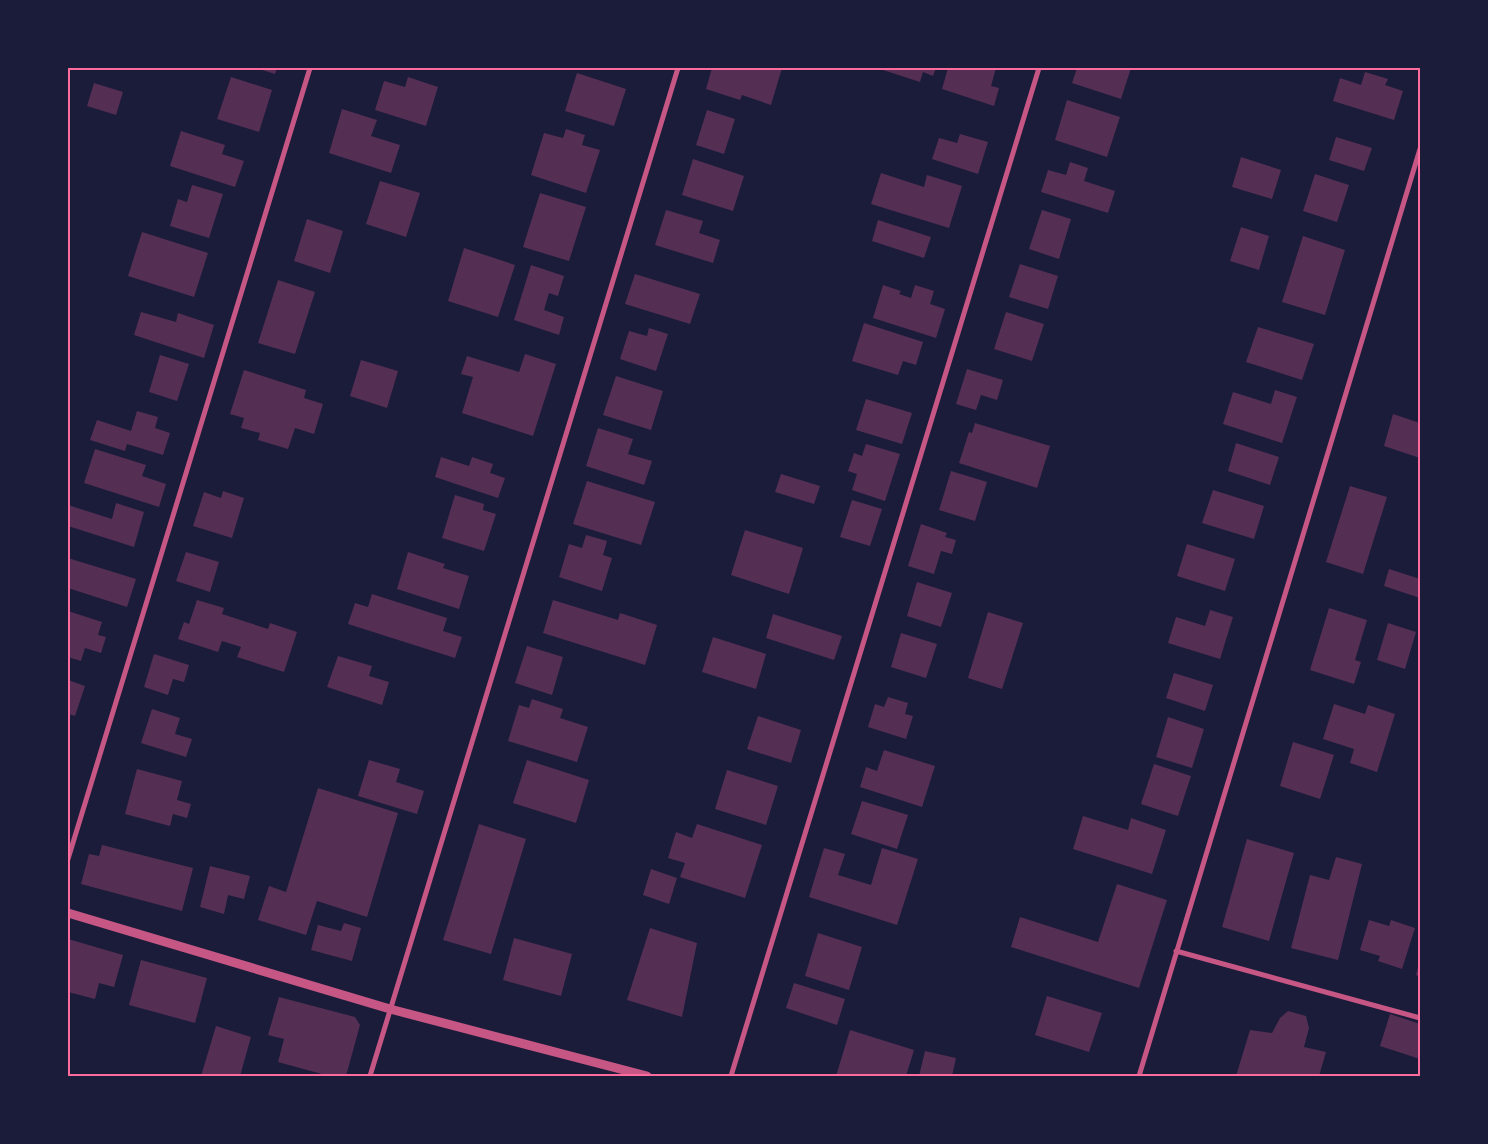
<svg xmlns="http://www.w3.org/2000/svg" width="1488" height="1144" viewBox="0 0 1488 1144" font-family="Inter,sans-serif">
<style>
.building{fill:#542f53}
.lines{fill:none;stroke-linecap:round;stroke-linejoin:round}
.minor{stroke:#c65784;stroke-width:5}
.tertiary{stroke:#c65784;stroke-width:9}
.neatline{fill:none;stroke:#ff6b9d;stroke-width:2}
</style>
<rect width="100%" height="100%" fill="#1b1b3a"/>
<path class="building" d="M256,68H277L275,74Z
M712,68H782L771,105L742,95L740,100L706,89Z
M881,68H936L933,76L923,72L920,82L880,69Z
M948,68H996L991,86L999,88L994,106L942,89Z
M1077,68H1131L1121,99L1072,83Z
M1365,72L1388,79L1385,85L1403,91L1394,120L1333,101L1340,78L1361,85Z
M577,73L626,89L614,126L565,111Z
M231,77L272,90L259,132L217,119Z
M408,77L438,87L426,126L375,110L384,81L405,87Z
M94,83L123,92L116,115L87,106Z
M1067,100L1120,117L1107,157L1055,140Z
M342,109L377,120L371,136L400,145L391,173L329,153Z
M707,110L735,119L724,154L696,145Z
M566,129L585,135L582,145L600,150L586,193L531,175L544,133L563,138Z
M181,131L225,145L222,154L244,161L235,187L170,166Z
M960,134L988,142L978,174L932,159L939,138L957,143Z
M1336,137L1372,148L1364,171L1329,160Z
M1241,157L1281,170L1272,199L1232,187Z
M693,159L744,176L733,211L682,195Z
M1070,162L1088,168L1084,181L1115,191L1108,213L1041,192L1048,170L1066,175Z
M881,173L924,187L927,175L962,186L949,228L871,204Z
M1315,174L1349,185L1337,222L1303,211Z
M380,181L420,193L406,237L366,224Z
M192,185L223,194L209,238L170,226L178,199L187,202Z
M540,193L586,207L569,261L523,247Z
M666,210L703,221L699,233L720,240L713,263L655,245Z
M1042,210L1071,219L1059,259L1029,249Z
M307,219L343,231L330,273L294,261Z
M878,220L931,237L924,258L872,241Z
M1241,227L1269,236L1259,270L1230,261Z
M142,232L208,253L194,297L128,276Z
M1303,236L1345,250L1325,315L1282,302Z
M464,248L515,265L498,317L448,301Z
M1020,264L1058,276L1048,309L1009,297Z
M531,265L564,276L558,296L549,293L544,310L564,317L559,335L514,320Z
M635,274L700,294L690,324L625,304Z
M278,280L315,292L295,354L258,343Z
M883,285L901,291L899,294L911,298L915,285L934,291L930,304L945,309L936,338L873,318Z
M141,312L176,322L178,313L214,325L204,358L134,335Z
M1006,312L1044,324L1032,361L994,349Z
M864,323L923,342L916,365L903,361L898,375L852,361Z
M1258,327L1314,344L1302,380L1246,362Z
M649,328L668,334L656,371L620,359L629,331L647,336Z
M525,354L556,364L533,436L462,413L473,377L461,374L467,356L519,372Z
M160,355L189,364L177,401L149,392Z
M361,360L398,371L387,408L350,396Z
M967,369L1003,380L997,400L981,395L976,410L956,404Z
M244,370L306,390L304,398L323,404L314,434L295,428L288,449L258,440L260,433L241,428L244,418L230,414Z
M616,376L663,391L651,430L603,415Z
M1275,390L1297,397L1282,443L1223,424L1233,392L1271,404Z
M866,399L912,413L902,444L856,430Z
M137,411L158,417L155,428L170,433L163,455L127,444L125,451L90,440L97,420L131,431Z
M1393,414L1420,423V458L1384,446Z
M975,423L1050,446L1037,488L959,463L969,432L972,433Z
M598,428L633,439L628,454L652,461L644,485L586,466Z
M1236,443L1279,457L1270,485L1228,471Z
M866,444L900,454L885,501L852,490L857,474L848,471L854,453L862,456Z
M95,449L146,465L142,476L166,484L159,507L84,483Z
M441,457L469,466L472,457L493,464L490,473L505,478L498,498L435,477Z
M951,471L987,482L975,521L939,510Z
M781,474L820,486L814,504L775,492Z
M587,481L655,502L641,545L573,524Z
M1350,486L1387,497L1363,574L1326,562Z
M1213,490L1264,506L1254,539L1202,523Z
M223,491L244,498L232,538L193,526L204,492L221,498Z
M455,495L484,504L483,510L496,514L484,551L442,538Z
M852,500L882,509L870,546L840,537Z
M116,503L144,512L134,547L68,526V505L112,519Z
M921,524L947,533L945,537L956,540L952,554L941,551L934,574L908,566Z
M745,530L803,548L789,594L731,575Z
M586,535L607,541L603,555L612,558L602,591L559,577L569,544L582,548Z
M1187,544L1235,559L1225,591L1177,576Z
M186,552L219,562L210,592L176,581Z
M408,552L445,564L443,568L469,576L459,609L397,589Z
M68,558L136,579L127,607L68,588Z
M1389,569L1420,579V598L1384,586Z
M917,582L952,593L941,627L907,616Z
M372,594L447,618L443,631L462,637L455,658L348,624L355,603L368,607Z
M197,600L224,608L222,614L268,629L270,623L297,632L284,672L237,657L241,647L222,641L218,652L178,639L184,622L189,624Z
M553,600L618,620L620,613L657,625L645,665L543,633Z
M1329,608L1367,620L1355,660L1361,662L1354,684L1310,670Z
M1210,610L1233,617L1220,659L1168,643L1176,617L1205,626Z
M68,611L102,622L98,635L106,637L101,653L85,648L81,661L68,657Z
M988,612L1023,623L1002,689L968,678Z
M773,614L842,636L834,660L766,638Z
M1388,623L1416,632L1405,669L1377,660Z
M901,633L937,644L926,678L891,667Z
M713,637L766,654L756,689L702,672Z
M527,646L563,657L552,695L515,683Z
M154,654L189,665L184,682L173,679L168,695L144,687Z
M338,656L372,666L369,676L389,682L382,705L327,687Z
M1174,673L1213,685L1205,711L1166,698Z
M68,680L85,686L75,716L68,714Z
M888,697L908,703L905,714L913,716L906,739L868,727L875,704L884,707Z
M532,699L563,709L560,718L588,727L577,762L508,741L519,705L529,708Z
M1334,704L1365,714L1368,705L1395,714L1377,772L1350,763L1354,749L1323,739Z
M152,709L180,718L175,734L192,739L186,757L141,743Z
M758,716L801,730L791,763L747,749Z
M1168,717L1204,729L1192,768L1156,757Z
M1293,742L1334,755L1320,799L1280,786Z
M884,750L935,766L922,807L860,787L866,767L877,771Z
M369,760L400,769L396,782L424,791L417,814L358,796Z
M527,760L589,780L576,823L513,803Z
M1154,764L1191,776L1178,816L1141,804Z
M137,769L182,781L177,800L191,804L187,818L173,814L170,826L125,814Z
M727,770L778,786L766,825L715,809Z
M318,788L398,813L367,917L317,901L306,935L258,920L269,886L286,892Z
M862,801L908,815L897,849L851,834Z
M1083,816L1128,830L1131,818L1166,830L1152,874L1073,849Z
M479,824L526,839L491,954L443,940Z
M697,824L762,845L745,898L680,877L685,863L668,858L676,832L692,838Z
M1247,839L1294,853L1269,941L1222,927Z
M102,845L193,868L182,911L81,884L89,854L99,856Z
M824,848L845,854L838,875L871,885L882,848L918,859L897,925L809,897Z
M1336,857L1362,864L1338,960L1291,948L1310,875L1329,880Z
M210,866L250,876L244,899L228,895L224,914L200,907Z
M651,869L677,878L669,904L643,895Z
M1117,884L1167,900L1139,988L1011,947L1020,917L1098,942Z
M1369,920L1389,926L1391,920L1415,928L1402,969L1378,961L1380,956L1360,950Z
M344,923L361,928L352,961L311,950L318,925L341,931Z
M650,928L697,943L682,1017L627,1000Z
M818,933L862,947L849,990L805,976Z
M514,938L572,954L561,996L503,980Z
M68,939L123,955L114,987L99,983L95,999L68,992Z
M141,960L207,978L195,1023L129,1005Z
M1420,961V977L1416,975Z
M794,983L845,999L837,1025L786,1008Z
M1047,996L1102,1013L1089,1052L1035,1035Z
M279,997L355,1017L360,1025L346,1076H329L278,1062L284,1039L268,1035Z
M1288,1011L1306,1016L1309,1028L1304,1047L1326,1052L1319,1076H1236L1250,1030L1272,1033L1280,1018Z
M1390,1014L1420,1024V1059L1380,1046Z
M216,1026L251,1037L240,1076H201Z
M850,1030L914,1050L906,1076H836Z
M925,1051L956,1058L952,1076H919Z"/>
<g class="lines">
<path class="minor" d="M68,859L310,68
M1176,951L1420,1018
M370,1076L678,68
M731,1076L1039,68
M1139,1076L1420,149"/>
<path class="tertiary" d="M68,913L390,1009L647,1076"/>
</g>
<rect width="1488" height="1144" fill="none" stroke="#1b1b3a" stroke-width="138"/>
<rect x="69" y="69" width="1350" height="1006" class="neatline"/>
</svg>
